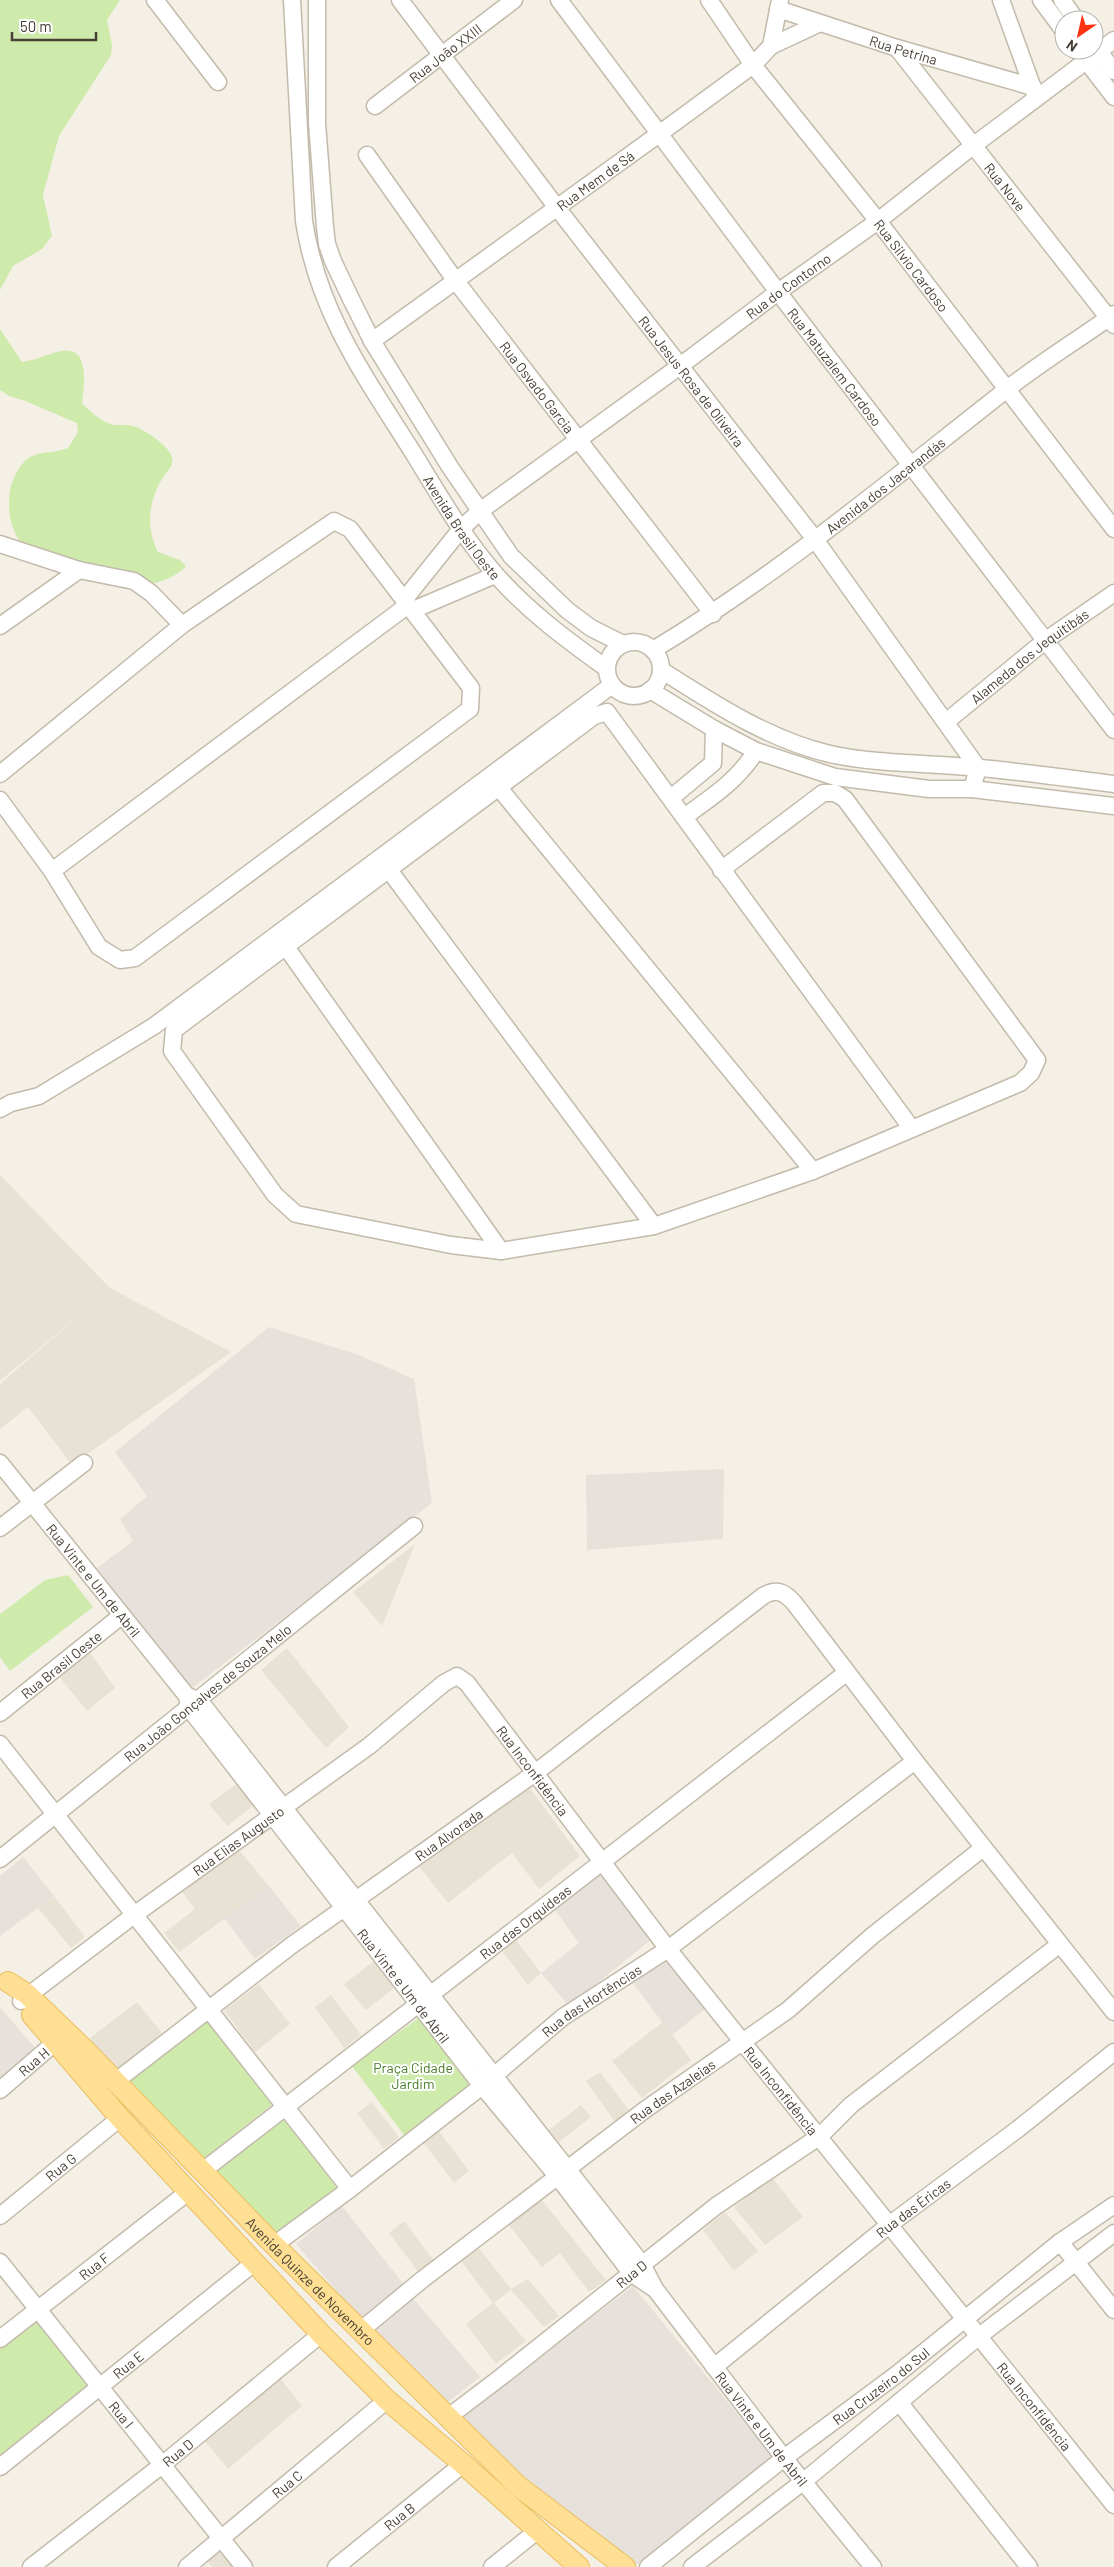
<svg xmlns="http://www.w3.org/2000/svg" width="1114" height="2567" viewBox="0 0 1114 2567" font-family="Barlow,sans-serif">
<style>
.residential{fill:#e8e2d4}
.industrial{fill:#e6e1db}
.green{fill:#cfebac}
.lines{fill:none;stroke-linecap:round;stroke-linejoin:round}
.minor-casing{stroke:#c3baab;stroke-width:19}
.major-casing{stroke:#eabe5e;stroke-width:22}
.minor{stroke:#fff;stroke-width:16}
.major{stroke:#ffdf94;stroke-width:20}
.labels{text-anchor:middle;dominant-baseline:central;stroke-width:4;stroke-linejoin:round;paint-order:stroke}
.street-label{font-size:14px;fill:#474035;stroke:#fff}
.park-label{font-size:14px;fill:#477c25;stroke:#fff}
</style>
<rect width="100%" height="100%" fill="#f4f0e6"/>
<path class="residential" d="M0,1175L110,1288L231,1352L72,1465L28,1407L0,1429V1384L85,1310L0,1381Z
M415,1544L382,1626L353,1592Z
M287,1648L349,1727L326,1748L261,1670Z
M88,1650L115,1688L87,1711L57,1674Z
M238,1783L253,1806L227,1826L209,1804Z
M526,1783L580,1856L539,1889L512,1853L448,1903L418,1865Z
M237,1848L269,1886L179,1952L164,1933L195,1909L181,1890Z
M54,1896L85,1937L71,1948L38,1908Z
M516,1940L541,1973L528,1985L503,1952Z
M377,1959L398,1985L366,2010L344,1984Z
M259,1984L290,2024L255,2052L224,2010Z
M331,1995L361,2035L344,2048L315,2007Z
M137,2002L162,2033L116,2071L90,2038Z
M663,2022L691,2060L642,2098L612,2061Z
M600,2072L629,2110L615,2122L586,2081Z
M372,2102L399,2137L384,2149L357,2113Z
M581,2105L591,2117L559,2142L549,2130Z
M438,2130L469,2171L454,2183L423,2142Z
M772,2177L803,2217L765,2245L734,2207Z
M541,2199L606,2280L589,2292L560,2253L542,2267L508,2224Z
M725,2212L758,2251L734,2271L703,2230Z
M404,2221L435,2262L420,2274L389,2233Z
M478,2247L511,2289L528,2279L559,2316L544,2327L511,2290L494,2303L526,2341L496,2364L466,2324L493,2303L461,2261Z
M279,2377L302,2406L228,2469L203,2439Z
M219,2548L235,2567H212L205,2559Z"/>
<path class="industrial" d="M269,1327L356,1354L414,1379L432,1503L191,1689L97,1568L133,1541L120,1519L147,1496L115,1452Z
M724,1469L723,1539L587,1550L586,1475Z
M23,1857L54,1896L0,1936V1876Z
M600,1875L652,1939L569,2006L541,1973L579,1943L555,1910Z
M269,1886L301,1926L255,1959L224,1918Z
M666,1959L705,2009L672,2035L632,1982Z
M0,2007L36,2049L0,2078Z
M342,2206L405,2286L361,2319L296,2244Z
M633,2286L772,2456L635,2566L544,2495L460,2417Z
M413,2298L480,2377L439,2409L367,2333Z"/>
<path class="green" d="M0,0H120L107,20L112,45L111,55L59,136L43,195L52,236L42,249L13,266L0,290Z
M0,329L22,362C36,360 48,354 61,351C91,346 84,386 82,403C89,411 100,420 110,424C117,426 125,424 133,426C144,429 177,450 172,463C171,468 165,474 162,479C148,502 146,528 158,552L180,560L186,566C177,577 159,583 146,585L58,568L48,569C19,545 5,529 10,490C12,479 20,463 30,457C42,451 56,453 68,448L78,432L77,423L25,401L9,396L0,390Z
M68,1575L93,1607L10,1671L0,1657V1614L45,1580Z
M423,2015L476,2080L404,2135L352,2066Z
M209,2018L273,2104L202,2160L130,2080Z
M282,2114L341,2190L275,2236L213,2170Z
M39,2319L94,2386L0,2461V2348Z"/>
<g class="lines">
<g class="minor-casing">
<g id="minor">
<path d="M155,0L218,82"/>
<path id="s1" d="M292,0L304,221C318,312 364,375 412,451C438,493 464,539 497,576C529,612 567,640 606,668"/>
<path d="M317,0V123L325,227L327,244L333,261L351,299L372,341L450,467L511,556L567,610L591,628L623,644"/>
<path id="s2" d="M400,0L558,209L814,538L978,768L972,789"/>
<path id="s3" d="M559,0L778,292L1114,730"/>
<path id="s4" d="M709,0L753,65L878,221L1114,529"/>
<path d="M1001,0L1035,94"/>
<path d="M1041,0L1064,31"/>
<path d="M1062,0L1076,20"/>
<path id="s5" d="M778,9L897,48L1033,87"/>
<path d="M1094,45L1114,71"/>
<path d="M771,46L780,0"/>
<path id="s6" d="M897,48L1114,325"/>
<path d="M1078,50L1114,97"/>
<path id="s7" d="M375,106L514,0"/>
<path id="s8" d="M367,155L455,280L713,614"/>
<path id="s9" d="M372,341L659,134L753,65L771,46L818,24"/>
<path d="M0,544L79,570L134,581L151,593L182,625"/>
<path id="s10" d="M404,600L461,529L480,511L680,366L778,292L878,221L974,145L1114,40"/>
<path d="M413,610L495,575"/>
<path d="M0,626L79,570"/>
<circle cx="634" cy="669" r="27"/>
<path id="s11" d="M653,650C778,575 891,480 1006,390C1040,363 1078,340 1114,314"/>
<path d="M661,670C713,703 769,740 830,754C876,764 924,763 970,767C1018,771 1066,778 1114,784"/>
<path d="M650,690L714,729L756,751L835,777L929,789H972L1114,806"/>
<path id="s12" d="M947,721L1046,640L1114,593"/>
<path d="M0,774L182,625L334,521L350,529L471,688L470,709L135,958L120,960L99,947L52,871L0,800"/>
<path d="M499,788L813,1171"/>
<path d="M671,798L713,763L714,729"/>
<path d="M684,817C712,797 738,780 756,751"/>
<path d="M389,870L654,1226"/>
<path d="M721,870L823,793H835L845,799L1037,1060L1031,1073L1020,1083L813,1171L654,1226L501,1251L451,1245L296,1214L275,1195L172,1051L174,1030L594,716L607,712L912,1129"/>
<path d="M52,871L408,605"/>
<path d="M286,947L501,1251"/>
<path d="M0,1109L11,1103L39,1096L154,1026L612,685"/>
<path id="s13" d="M0,1463L187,1696L189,1708L482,2086L557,2176L631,2273L653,2288"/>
<path d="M0,1528L84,1463"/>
<path id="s14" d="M187,1696L199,1700L642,2264L655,2289L784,2458L873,2567"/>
<path id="s15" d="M0,1713L121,1616"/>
<path d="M0,1744L350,2189"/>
<path id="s16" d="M0,1859L414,1526"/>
<path id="s17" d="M21,2001L134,1915L369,1746L444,1683L457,1676L467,1683L668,1949L1114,2505"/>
<path id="s18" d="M116,2081L292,1945L535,1773L763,1596C777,1588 785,1592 795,1604L915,1761L1114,2012"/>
<path id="s19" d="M0,2090L65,2034"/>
<path id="s20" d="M204,2170L846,1673"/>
<path id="s21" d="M0,2216L120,2118"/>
<path d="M1060,2242L1114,2310"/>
<path id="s22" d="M274,2245L350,2189L482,2086L563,2017L668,1949L915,1761"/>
<path id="s23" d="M0,2262L244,2567"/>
<path id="s24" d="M360,2331L423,2279L646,2109L788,2010L872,1936L983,1848"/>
<path id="s25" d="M0,2339L188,2192"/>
<path id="s26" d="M714,2367L889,2225L1018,2129L1114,2052"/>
<path d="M899,2402L1029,2567"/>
<path id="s27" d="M447,2418L501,2377L716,2206L820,2136L851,2105L1060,1944"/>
<path id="s28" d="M0,2467L255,2262"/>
<path id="s29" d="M31,2567L162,2465L321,2334"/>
<path id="s30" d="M187,2567L387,2400"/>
<path id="s31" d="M336,2567L463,2464"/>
<path d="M492,2567L537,2531"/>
<path id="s32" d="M648,2567L784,2458L896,2375L1060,2242L1114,2205"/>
<path d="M692,2567L804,2481L978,2337L1114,2233"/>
</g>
</g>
<g class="major-casing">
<g id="major">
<path id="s33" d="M8,1982L27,1994L84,2049L274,2245L518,2486L625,2567"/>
<path d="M32,2015L120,2118L321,2334L387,2400L463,2464L579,2567"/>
</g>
</g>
<use href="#minor" class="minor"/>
<use href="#major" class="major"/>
</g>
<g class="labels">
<g class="street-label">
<text stroke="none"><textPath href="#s5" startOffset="132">Rua Petrina</textPath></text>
<text stroke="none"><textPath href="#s7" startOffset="88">Rua João XXIII</textPath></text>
<text stroke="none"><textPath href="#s9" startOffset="275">Rua Mem de Sá</textPath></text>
<text stroke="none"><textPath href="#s6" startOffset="176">Rua Nove</textPath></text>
<text stroke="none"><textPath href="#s4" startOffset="334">Rua Silvio Cardoso</textPath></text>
<text stroke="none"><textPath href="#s10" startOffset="499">Rua do Contorno</textPath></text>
<text stroke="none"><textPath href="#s3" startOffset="459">Rua Matuzalem Cardoso</textPath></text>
<text stroke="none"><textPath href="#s2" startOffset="480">Rua Jesus Rosa de Oliveira</textPath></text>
<text stroke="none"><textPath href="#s8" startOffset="288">Rua Osvado Garcia</textPath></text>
<text stroke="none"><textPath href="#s11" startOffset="285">Avenida dos Jacarandás</textPath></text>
<text stroke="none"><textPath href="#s1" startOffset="569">Avenida Brasil Oeste</textPath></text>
<text stroke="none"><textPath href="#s12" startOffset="105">Alameda dos Jequitibás</textPath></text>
<text stroke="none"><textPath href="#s13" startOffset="150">Rua Vinte e Um de Abril</textPath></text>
<text stroke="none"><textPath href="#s15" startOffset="78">Rua Brasil Oeste</textPath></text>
<text stroke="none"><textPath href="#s16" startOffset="266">Rua João Gonçalves de Souza Melo</textPath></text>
<text stroke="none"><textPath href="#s17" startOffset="666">Rua Inconfidência</textPath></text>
<text stroke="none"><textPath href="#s18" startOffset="414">Rua Alvorada</textPath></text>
<text stroke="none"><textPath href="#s17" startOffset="270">Rua Elias Augusto</textPath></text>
<text stroke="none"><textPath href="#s20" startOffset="406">Rua das Orquídeas</textPath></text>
<text stroke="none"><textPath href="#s13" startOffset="662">Rua Vinte e Um de Abril</textPath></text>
<text stroke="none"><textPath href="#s22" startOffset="401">Rua das Hortências</textPath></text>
<text stroke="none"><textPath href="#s19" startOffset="44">Rua H</textPath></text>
<text stroke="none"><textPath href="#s24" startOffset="394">Rua das Azaleias</textPath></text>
<text stroke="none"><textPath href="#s17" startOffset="1071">Rua Inconfidência</textPath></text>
<text stroke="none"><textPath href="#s21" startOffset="78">Rua G</textPath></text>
<text stroke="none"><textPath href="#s26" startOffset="255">Rua das Éricas</textPath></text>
<text stroke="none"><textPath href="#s25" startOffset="119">Rua F</textPath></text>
<text stroke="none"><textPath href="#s27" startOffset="234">Rua D</textPath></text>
<text stroke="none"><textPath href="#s33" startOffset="426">Avenida Quinze de Novembro</textPath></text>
<text stroke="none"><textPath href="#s28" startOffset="164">Rua E</textPath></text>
<text stroke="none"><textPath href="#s32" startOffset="295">Rua Cruzeiro do Sul</textPath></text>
<text stroke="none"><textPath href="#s17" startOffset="1476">Rua Inconfidência</textPath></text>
<text stroke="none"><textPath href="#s23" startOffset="195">Rua I</textPath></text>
<text stroke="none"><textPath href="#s14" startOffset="934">Rua Vinte e Um de Abril</textPath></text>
<text stroke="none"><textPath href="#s29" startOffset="186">Rua D</textPath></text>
<text stroke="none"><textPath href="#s30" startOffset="130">Rua C</textPath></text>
<text stroke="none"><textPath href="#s31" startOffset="81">Rua B</textPath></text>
</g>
<g class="park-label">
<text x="413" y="2067">Praça Cidade<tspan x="413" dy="16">Jardim</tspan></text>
</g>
</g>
<g transform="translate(1079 35) rotate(214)"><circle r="24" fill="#ffffff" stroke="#b5b3ae"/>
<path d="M0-4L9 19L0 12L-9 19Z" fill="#ff3312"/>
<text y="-8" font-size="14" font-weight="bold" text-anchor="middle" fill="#474035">N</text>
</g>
<path d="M12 32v8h84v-8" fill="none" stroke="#474035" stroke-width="2.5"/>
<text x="20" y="32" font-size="15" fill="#474035" stroke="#ffffff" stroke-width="4" paint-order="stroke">50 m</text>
</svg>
